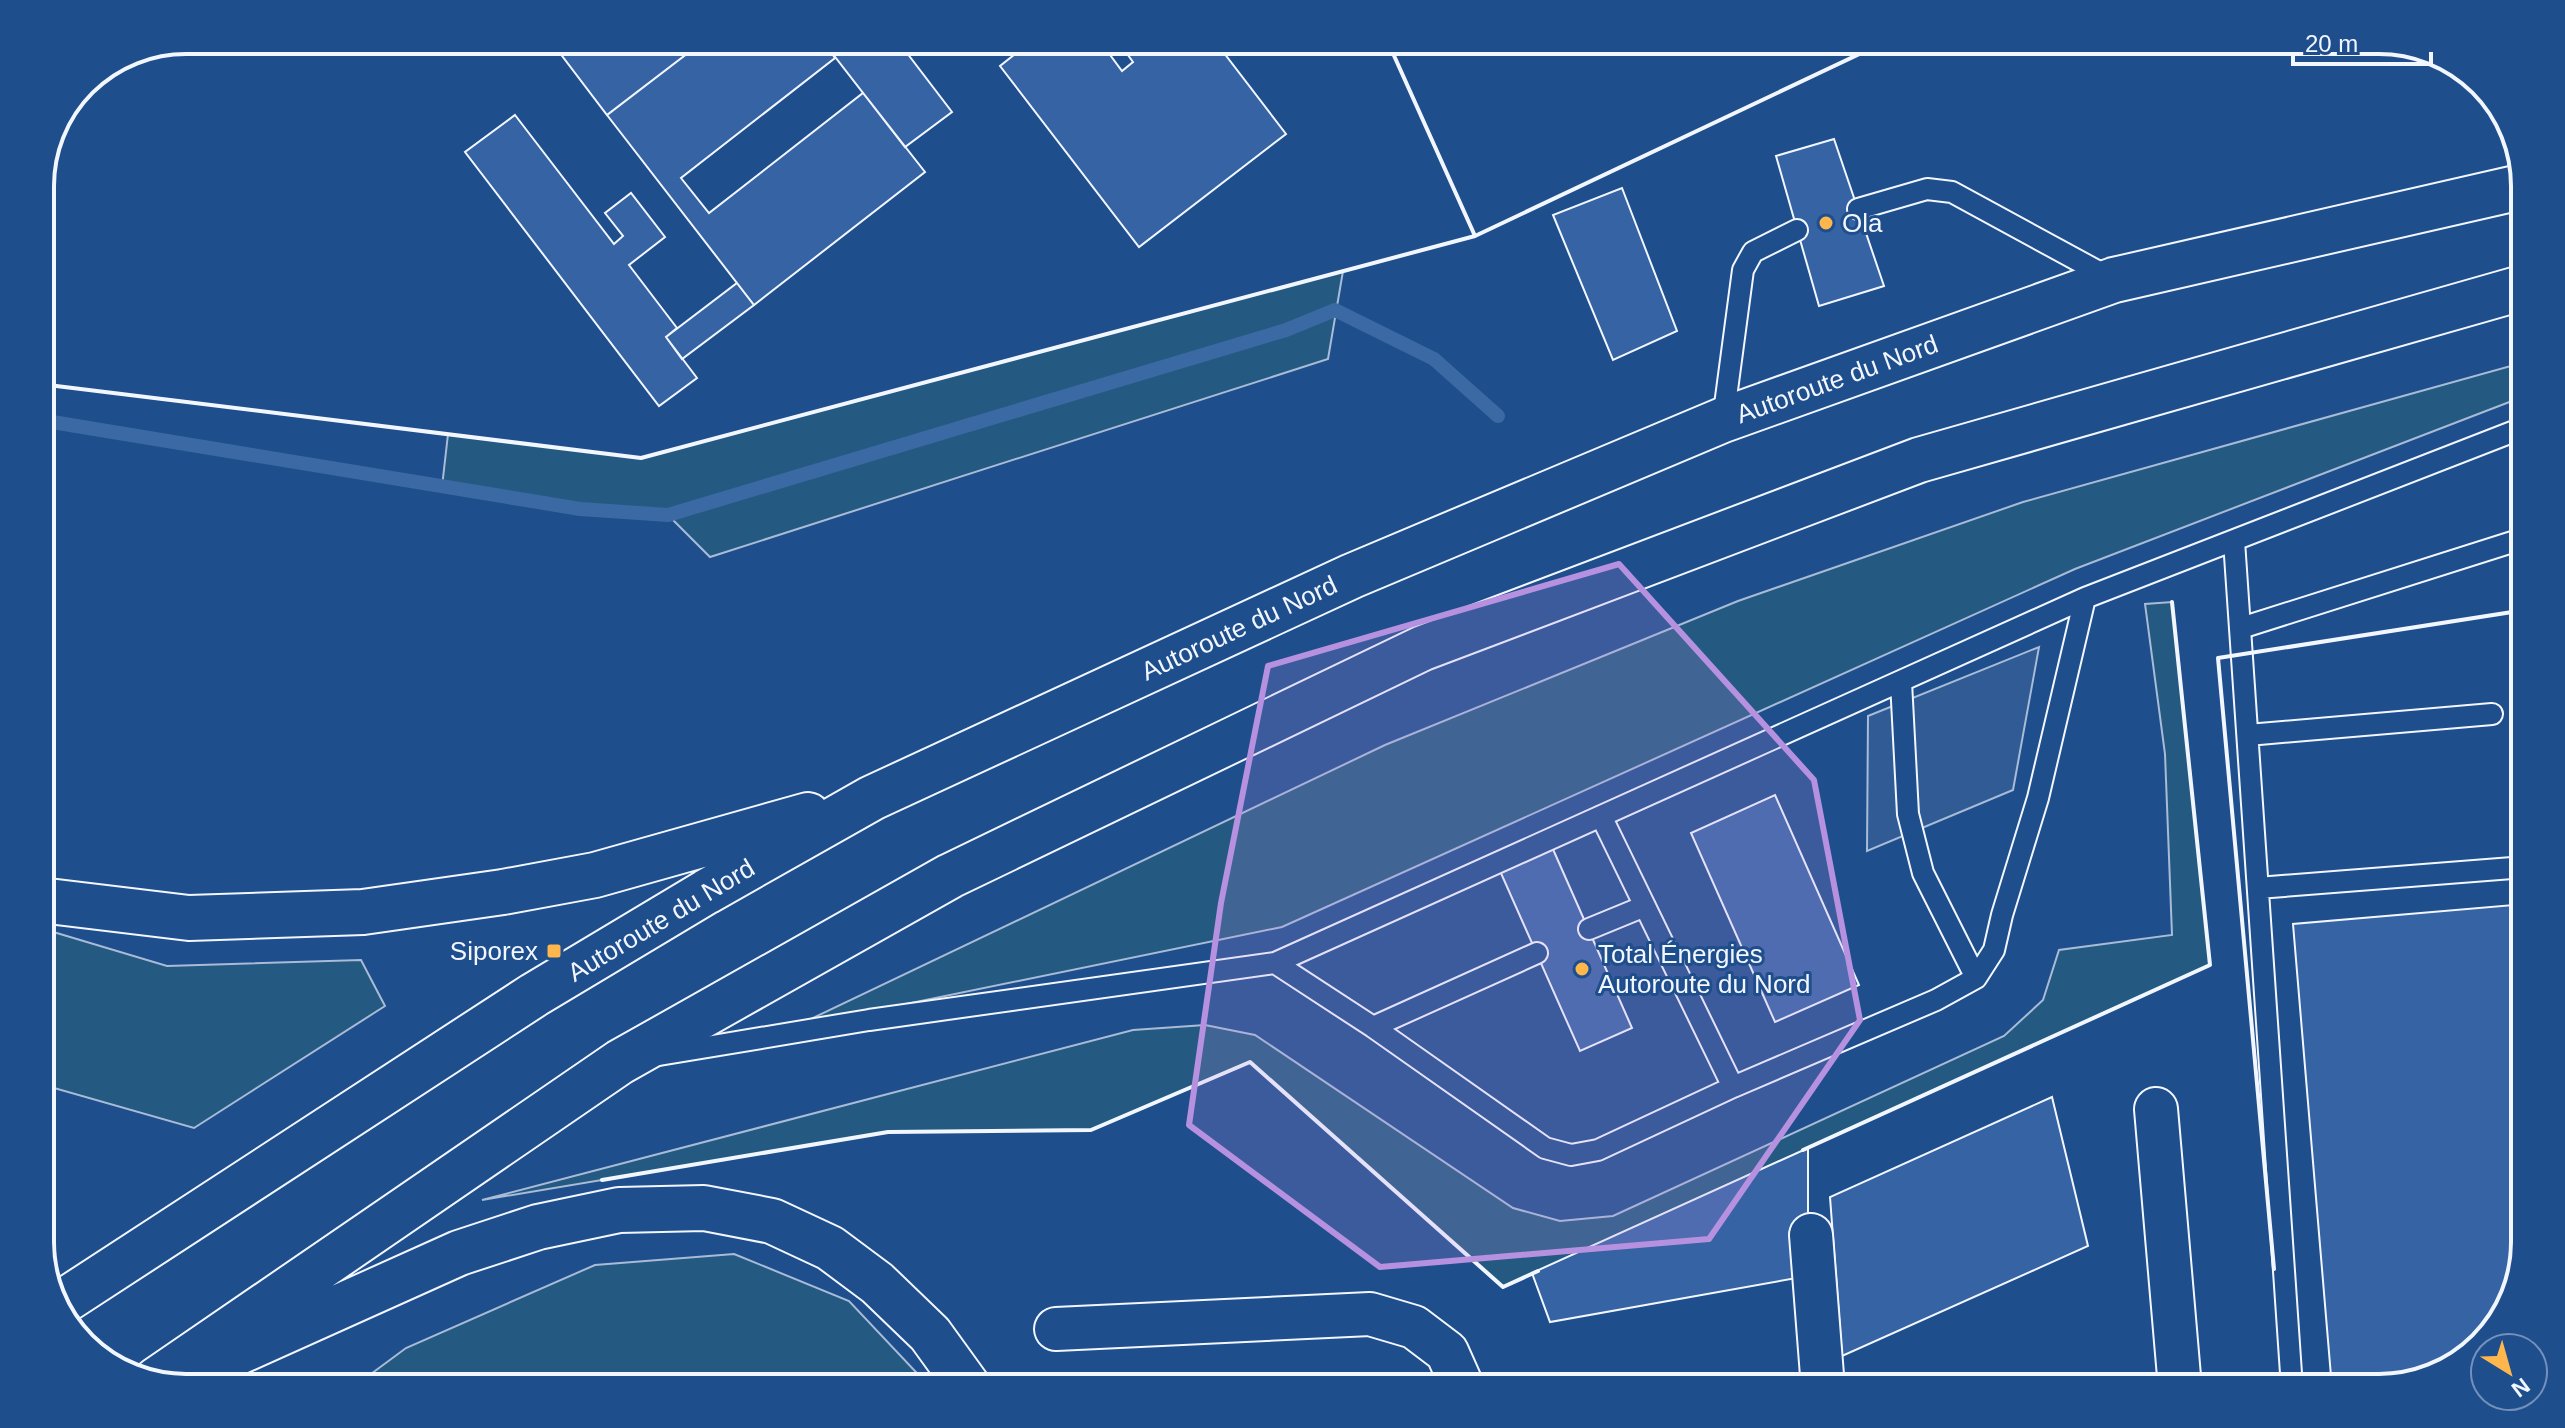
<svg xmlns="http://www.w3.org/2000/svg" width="2565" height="1428" viewBox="0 0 2565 1428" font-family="Arial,sans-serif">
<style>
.green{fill:#245a82;stroke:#a8bbd7;stroke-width:2}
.parking{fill:#305b95;stroke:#a8bbd7;stroke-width:2}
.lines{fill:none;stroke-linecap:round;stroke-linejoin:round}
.stream{stroke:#3b69a3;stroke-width:14}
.building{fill:#3563a3;stroke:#f2f6ff;stroke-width:2}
.lane-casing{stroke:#f2f6ff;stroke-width:24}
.street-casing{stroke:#f2f6ff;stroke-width:46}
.highway-casing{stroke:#f2f6ff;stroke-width:48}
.lane{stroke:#1f4e8c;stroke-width:20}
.street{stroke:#1f4e8c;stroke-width:42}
.highway{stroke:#1f4e8c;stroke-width:44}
.wall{stroke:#f2f6ff;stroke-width:4}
.marked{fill:#b691df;fill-opacity:0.2;stroke:#b691df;stroke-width:6;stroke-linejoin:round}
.poi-dot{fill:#ffb74d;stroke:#1f4e8c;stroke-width:3}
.labels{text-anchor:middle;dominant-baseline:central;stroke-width:6;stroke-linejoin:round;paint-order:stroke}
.poi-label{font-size:26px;fill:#f2f6ff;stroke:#1f4e8c;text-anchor:start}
.street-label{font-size:26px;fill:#f2f6ff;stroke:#1f4e8c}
.rim{fill:none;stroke:#f2f6ff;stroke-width:4}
</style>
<rect width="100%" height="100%" fill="#1f4e8c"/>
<path class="green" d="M1343,271L1328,359L710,557L668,515L535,502L442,487L448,434L641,458Z
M2525,362V396L2075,569L1282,927L794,1027L1385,745L1738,601L2023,502Z
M2172,602L2210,965L1503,1287L1250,1062L1091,1130L888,1132L482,1200L1133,1030L1205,1025L1255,1035L1513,1208L1560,1221L1613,1216L2004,1036L2043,1000L2059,950L2172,935L2165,754L2145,604Z
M40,928L167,966L361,960L385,1006L194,1128L40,1084Z
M734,1254L849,1301L931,1388H352L406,1348L595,1265Z"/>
<path class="parking" d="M2039,647L2013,790L1867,851L1868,716Z"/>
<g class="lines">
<path class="stream" d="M40,420L580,509L668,515L1286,330L1335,310L1434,359L1498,416"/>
</g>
<path class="building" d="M550,40H705L607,115Z
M705,40H822L835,58L681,178L709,213L863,93L925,172L754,305L607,115Z
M822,40H897L952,112L905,147Z
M1033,40H1099L1122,71L1133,62L1117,40H1214L1286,134L1139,247L1000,66Z
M1256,40H1275L1263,49Z
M1297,40H1316L1304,49Z
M515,115L614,244L623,236L605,213L631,193L665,237L629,265L677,328L666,337L697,378L659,406L465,152Z
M1834,139L1884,286L1819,306L1776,156Z
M1622,188L1677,331L1613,360L1553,215Z
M737,283L754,305L682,359L666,337Z
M1775,795L1859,985L1775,1022L1691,833Z
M1552,847L1632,1028L1580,1051L1500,871Z
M2525,904V1242L2506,1315L2452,1368L2379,1388H2332L2293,924Z
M2052,1097L2088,1246L1842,1356L1830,1197Z
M1808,1148V1276L1550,1322L1532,1273Z"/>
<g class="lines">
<g class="lane-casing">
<path id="lane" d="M1858,209L1927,189L1952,192L2110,278
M1723,420L1743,270L1753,252L1797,230
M2234,541L2292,1388
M2241,628L2525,538
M1901,682L1908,814L1923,873L1976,978
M2248,735L2492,714
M1601,816L1733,1087
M2258,888L2525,867
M1589,929L1645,906
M1275,963L1373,1027L1545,1148L1571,1155L1598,1150L1733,1087L1936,1000L1976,978L1994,950L2002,915L2038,798L2085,598
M1373,1027L1537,953
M659,1055L869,1020L1275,963L2085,598L2525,427"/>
</g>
<g class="street-casing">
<path id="street" d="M2156,1109L2180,1388
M1811,1235L1823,1388
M1056,1329L1370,1314L1414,1327L1447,1352L1463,1388"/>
</g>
<g class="highway-casing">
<path id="highway" d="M40,900L189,918L363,912L503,892L595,875L808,815
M58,1305L534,995L706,892L872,798L1352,576L1723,420L2114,280L2525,186
M212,1364L459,1253L538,1227L619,1210L704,1208L772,1221L830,1248L877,1283L930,1334L969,1388
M156,1380L620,1062L950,876L1423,648L1919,460L2525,287"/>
</g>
<use href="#lane" class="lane"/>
<use href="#street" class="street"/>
<use href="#highway" class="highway"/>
<path class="wall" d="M1387,40L1475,236
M40,384L641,458L1475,236L1889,40
M1803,1150L2210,965L2172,602
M602,1180L888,1132L1091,1130L1250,1062L1503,1287L1538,1271
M2274,1269L2218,658L2525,610"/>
</g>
<path class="marked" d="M1619,564L1814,780L1860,1020L1709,1239L1380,1267L1189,1125L1221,903L1268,666Z"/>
<g class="poi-dot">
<circle cx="1826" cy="223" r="8"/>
<rect x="546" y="943" width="16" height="16" rx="4"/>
<circle cx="1582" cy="969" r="8"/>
</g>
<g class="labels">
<g class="poi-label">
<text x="1842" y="223">Ola</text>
<text x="538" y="951" text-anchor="end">Siporex</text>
<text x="1598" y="954">Total Énergies<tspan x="1598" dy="30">Autoroute du Nord</tspan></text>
</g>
<g class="street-label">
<text transform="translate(1837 379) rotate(-20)">Autoroute du Nord</text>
<text transform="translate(1239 628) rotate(-25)">Autoroute du Nord</text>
<text transform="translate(661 920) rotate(-31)">Autoroute du Nord</text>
</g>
</g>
<path d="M0 0H2565V1428H0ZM186 54H2379A132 132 0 0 1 2511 186V1242A132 132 0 0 1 2379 1374H186A132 132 0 0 1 54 1242V186A132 132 0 0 1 186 54Z" fill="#1f4e8c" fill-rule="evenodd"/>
<path class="rim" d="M186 54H2379A132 132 0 0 1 2511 186V1242A132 132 0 0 1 2379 1374H186A132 132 0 0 1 54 1242V186A132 132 0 0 1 186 54Z"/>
<g transform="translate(2509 1372) rotate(143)"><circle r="38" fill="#1f4e8c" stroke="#7391ba" stroke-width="2"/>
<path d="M0-6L14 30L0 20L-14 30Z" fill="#ffb74d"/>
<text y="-12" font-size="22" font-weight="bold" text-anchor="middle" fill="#f2f6ff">N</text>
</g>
<path d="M2293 52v12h138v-12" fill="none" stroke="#f2f6ff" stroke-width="4"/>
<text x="2305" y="52" font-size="24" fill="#f2f6ff" stroke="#1f4e8c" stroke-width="6" paint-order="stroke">20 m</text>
</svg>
